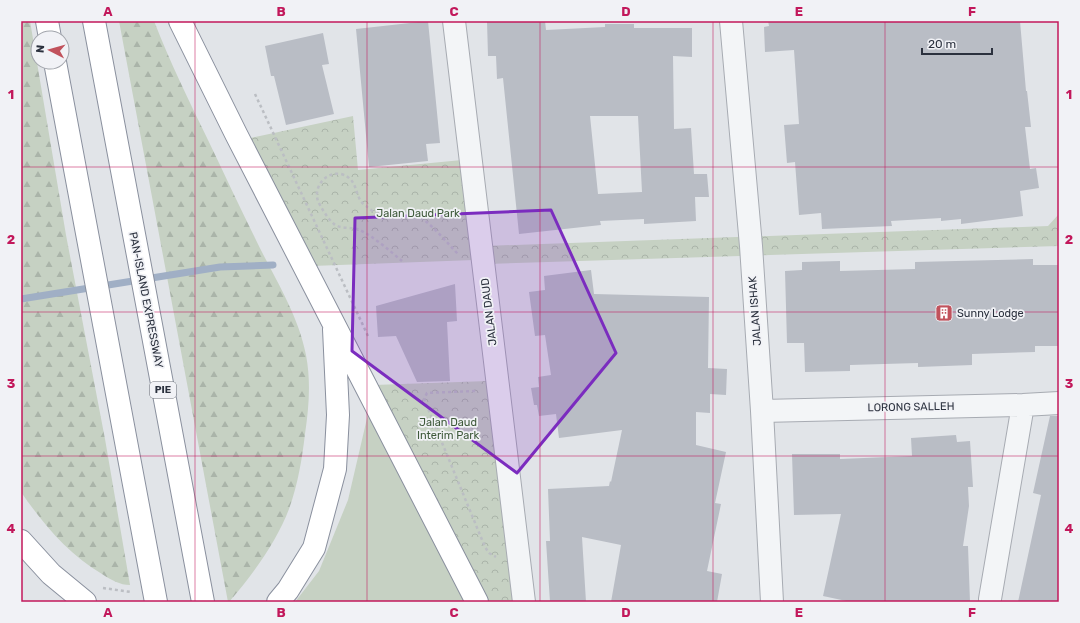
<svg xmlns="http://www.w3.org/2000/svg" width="1080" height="623" viewBox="0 0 1080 623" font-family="Rubik,sans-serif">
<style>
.green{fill:#c6d1c3}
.forest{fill:url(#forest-firs)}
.park{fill:url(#park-crowns)}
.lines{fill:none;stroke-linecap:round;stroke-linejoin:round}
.stream{stroke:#a0afc5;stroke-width:7}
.building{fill:#b9bdc5;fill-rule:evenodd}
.minor-casing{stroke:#a7abb2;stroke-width:24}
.highway-casing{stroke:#8a909e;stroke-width:24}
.path{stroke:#bbbec3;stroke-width:2.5;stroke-dasharray:3 3;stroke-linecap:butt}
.minor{stroke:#f3f5f7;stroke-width:22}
.highway{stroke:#fff;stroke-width:22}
.marked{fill:#7b2cbf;fill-opacity:0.2;stroke:#7b2cbf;stroke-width:3;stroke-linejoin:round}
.grid{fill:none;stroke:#c2185b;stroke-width:1;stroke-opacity:0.55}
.labels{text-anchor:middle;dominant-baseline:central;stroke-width:3.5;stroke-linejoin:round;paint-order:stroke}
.shield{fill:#f1f2f6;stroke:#666b75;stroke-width:1}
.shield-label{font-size:10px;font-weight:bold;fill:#2b313e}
.park-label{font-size:11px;fill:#3e593a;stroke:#f1f2f6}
.street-label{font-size:11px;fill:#2b313e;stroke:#f1f2f6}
.poi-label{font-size:11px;fill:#2b313e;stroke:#f1f2f6;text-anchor:start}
.neatline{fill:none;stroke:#c2185b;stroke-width:1.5}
.grid-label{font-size:13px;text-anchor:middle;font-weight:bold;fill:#c2185b}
</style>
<defs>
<pattern id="forest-firs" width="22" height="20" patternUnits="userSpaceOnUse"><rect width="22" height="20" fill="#c6d1c3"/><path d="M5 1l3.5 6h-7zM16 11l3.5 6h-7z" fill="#aab4a9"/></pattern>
<pattern id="park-crowns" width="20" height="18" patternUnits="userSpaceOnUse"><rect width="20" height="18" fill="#c6d1c3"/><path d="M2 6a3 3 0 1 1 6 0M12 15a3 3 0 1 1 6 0" fill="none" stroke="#aab4a9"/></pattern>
</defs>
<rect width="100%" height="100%" fill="#e1e4e8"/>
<path class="green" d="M368,414L467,602H295L319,571L348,500Z"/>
<path class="forest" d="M21,21H30L66,235L105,439L130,585C120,585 111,580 102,574C67,553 44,525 21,492Z
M119,21H154C170,62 189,101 208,140C224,173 239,206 255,238C273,276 298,313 306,355C311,381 309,407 305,434C302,459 298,484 289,509C277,541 252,576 229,602H228Z"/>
<path class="park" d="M353,116L358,170L462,160L474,260L312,266L246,139Z
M1058,215L1059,246L487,264L485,246L1048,226Z
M488,381L517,602H487L374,385Z"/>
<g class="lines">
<path class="stream" d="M21,299L220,267L273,265"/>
</g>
<path class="building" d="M428,21L440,143L426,144L428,161L369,167L356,29Z
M487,21H545L546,30L605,27V24H634V28H692V57L673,56L674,129L691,128L694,174H707L709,197H695L696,221L644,224V219L600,221L601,225L519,234L503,78L497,79L496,56H488ZM590,116H638L642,192L598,194Z
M768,21H1020L1026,91H1027L1031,127H1025L1030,169L1036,168L1039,188L1020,191L1023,216L961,224V219L941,221V218L891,221L892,226L822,229L821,213L799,215L795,162L787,163L784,125L799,124L794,50L765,52L764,27L769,26Z
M323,33L329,64L322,65L334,114L286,125L274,76H271L265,46Z
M1033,259V265H1059V346H1035V352L972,354V365L918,367V363L850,365V371L805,372L804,343H787L785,271L802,270V262L840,261V271L915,269V262Z
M591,270L594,294L709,297L708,368L727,369L726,395L710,394V413L696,412V445L726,452L715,503L721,504L707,571L722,574L717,602H611L621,545L582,537L586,602H550L546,541H550L548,489L609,486L610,481L611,482L622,430L559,438L556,414L539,416L537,405H534L531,388L539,387L538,377L551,375L545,335L535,336L529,292L545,290L544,276Z
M455,284L457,321L447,322L450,381L417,382L396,336L378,337L376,306Z
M1050,416H1059V602H1018L1041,495L1033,493Z
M956,435L957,442L970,441L973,487H968L969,506L963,546H968L970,602H851L823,596L841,514L794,515L792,454H840V459L912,456L911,438Z"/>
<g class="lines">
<g class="minor-casing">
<path id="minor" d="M454,21L524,602
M731,21L751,246L762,411L772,602
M762,411L1023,405L1059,403
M990,599L1023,405"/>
</g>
<g class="highway-casing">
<path id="highway" d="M47,21L50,38
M94,21L203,602
M180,21L236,134L477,602
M55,62L156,602
M21,541L51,574L85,602
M278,602L288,590L314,548L335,469L338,415L334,329"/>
</g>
<path class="path" d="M255,94L368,336
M402,261C390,251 371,234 357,229C350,227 340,229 334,224C328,219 321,208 318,201C313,187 326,171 341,174C360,179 353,198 366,206C371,210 378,216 384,217C388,217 392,214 396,213C402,212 408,212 414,214C428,219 448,244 459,255
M475,391L427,393L424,399L485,547L489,553L496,557
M103,588L131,592"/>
<use href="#minor" class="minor"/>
<use href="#highway" class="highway"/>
</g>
<path class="marked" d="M551,210L616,353L517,473L352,351L355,218Z"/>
<path class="grid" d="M195,21V602M367,21V602M540,21V602M713,21V602M885,21V602M21,167H1059M21,312H1059M21,456H1059"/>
<defs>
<g id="building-square" transform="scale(0.9)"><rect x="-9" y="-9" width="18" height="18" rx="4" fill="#c1525c" stroke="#f1f2f6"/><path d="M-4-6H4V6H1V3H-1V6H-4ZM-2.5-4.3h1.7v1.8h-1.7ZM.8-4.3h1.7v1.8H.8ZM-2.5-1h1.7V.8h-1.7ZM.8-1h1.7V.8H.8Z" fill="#fff"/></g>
</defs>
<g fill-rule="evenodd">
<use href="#building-square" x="944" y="313"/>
</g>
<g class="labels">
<rect class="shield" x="150" y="382" width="26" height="16" rx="3"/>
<g class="shield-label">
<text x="163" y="390">PIE</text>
</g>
<g class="park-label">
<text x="418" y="213">Jalan Daud Park</text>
<text x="448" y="422">Jalan Daud<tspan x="448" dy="13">Interim Park</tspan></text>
</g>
<g class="street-label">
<text transform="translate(146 300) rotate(79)">PAN-ISLAND EXPRESSWAY</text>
<text transform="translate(755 311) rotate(-94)">JALAN ISHAK</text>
<text transform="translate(489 312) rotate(-97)">JALAN DAUD</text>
<text transform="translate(911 407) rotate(-1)">LORONG SALLEH</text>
</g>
<g class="poi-label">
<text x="957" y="313">Sunny Lodge</text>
</g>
</g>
<rect width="1080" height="623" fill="none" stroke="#f1f2f6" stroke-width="44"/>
<g transform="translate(50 50) rotate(276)"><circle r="19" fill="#f1f2f6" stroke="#a2a5ac"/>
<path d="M0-3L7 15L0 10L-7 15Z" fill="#c1525c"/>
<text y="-6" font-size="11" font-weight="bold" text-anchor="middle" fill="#2b313e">N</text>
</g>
<path d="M922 48v6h70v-6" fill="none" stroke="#2b313e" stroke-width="2"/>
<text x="928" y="48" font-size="12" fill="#2b313e" stroke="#f1f2f6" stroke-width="3" paint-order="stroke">20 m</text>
<rect x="22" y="22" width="1036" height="579" class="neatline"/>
<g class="grid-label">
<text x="108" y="16">A</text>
<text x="281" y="16">B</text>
<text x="454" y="16">C</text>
<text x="626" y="16">D</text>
<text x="799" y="16">E</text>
<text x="972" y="16">F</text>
<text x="11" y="99">1</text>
<text x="1069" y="99">1</text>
<text x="11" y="244">2</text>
<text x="1069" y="244">2</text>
<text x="11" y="388">3</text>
<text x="1069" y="388">3</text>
<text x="11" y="533">4</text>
<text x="1069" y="533">4</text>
<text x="108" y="617">A</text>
<text x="281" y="617">B</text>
<text x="454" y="617">C</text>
<text x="626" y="617">D</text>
<text x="799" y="617">E</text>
<text x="972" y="617">F</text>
</g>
</svg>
